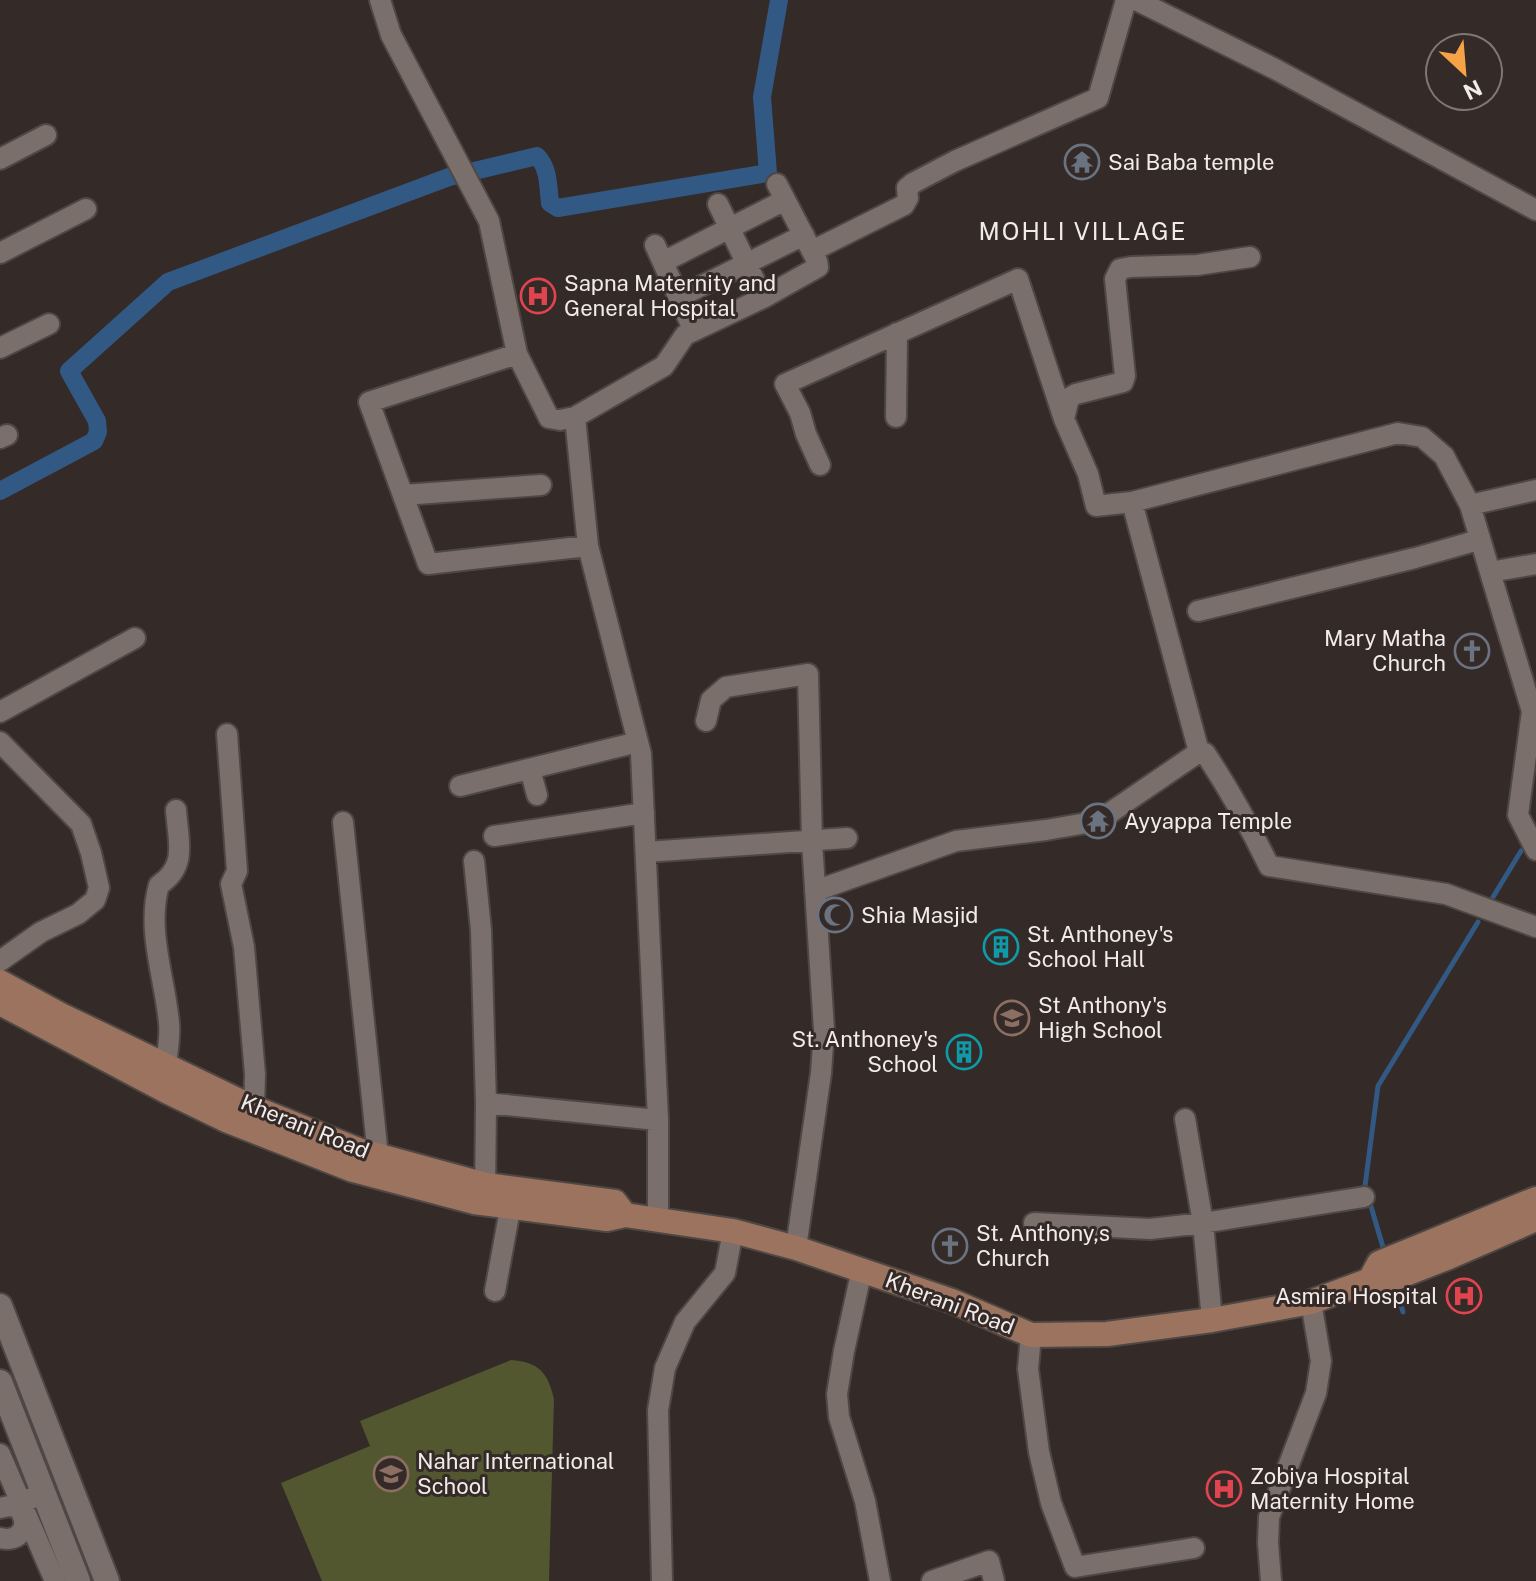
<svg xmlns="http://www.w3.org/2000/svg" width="1536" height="1581" viewBox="0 0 1536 1581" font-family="'Public Sans',sans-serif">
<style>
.green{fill:#52572f}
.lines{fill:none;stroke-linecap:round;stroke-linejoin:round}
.stream{stroke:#325984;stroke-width:5}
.canal{stroke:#325984;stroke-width:18}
.minor-casing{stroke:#4f4744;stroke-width:24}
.tertiary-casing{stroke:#4f4744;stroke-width:28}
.secondary-casing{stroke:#4f4744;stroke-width:28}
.minor{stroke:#7a6f6b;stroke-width:20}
.tertiary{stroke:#7a6f6b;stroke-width:24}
.secondary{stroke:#9b735f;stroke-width:24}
.labels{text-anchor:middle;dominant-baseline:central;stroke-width:6;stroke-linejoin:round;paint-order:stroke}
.poi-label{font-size:22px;fill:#f2ebe9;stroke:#342a27;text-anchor:start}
.street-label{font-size:22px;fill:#f2ebe9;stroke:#342a27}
.neighbourhood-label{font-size:24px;letter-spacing:2px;fill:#f2ebe9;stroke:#342a27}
</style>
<rect width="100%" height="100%" fill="#342a27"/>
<path class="green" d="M511,1360C539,1362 548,1373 554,1399L549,1581H322L281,1483L370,1446L360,1421Z"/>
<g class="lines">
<path class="stream" d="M1493,897L1521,851
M1385,1254L1365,1186L1378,1086L1478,922
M1395,1286L1403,1312"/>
<path class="canal" d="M0,491L94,441L98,432L97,421L69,371L168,282L449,177L537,156C549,168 548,186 550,203L558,208L768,173L762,97L779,0"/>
<g class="minor-casing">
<path id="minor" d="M380,0L391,35L489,221L517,354L549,418L560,420L575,417L588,546L641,754L658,1120V1221
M1136,0L1275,69L1536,210
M0,159L46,135
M718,204L763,298
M655,245L694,331
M812,251L904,205L908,198L907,188L913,183L955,161L1098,98L1126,0
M0,253L86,209
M663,262L785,200
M679,297L804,235
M0,348L49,324
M517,354L369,402L428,564L588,546
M575,417L664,366L685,335L763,298L818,267L817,261L777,184
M896,417L897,333
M1064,419L1069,398L1076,394L1123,382L1125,376L1115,279L1120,269L1131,267L1197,265L1250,257
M0,438L7,435
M820,465L806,434L800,413L785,384L1018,279L1064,419L1088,474L1096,506L1132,502L1398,433L1422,437L1444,456L1470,505L1536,490
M403,495L541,485
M1132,502L1199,752L1205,753C1229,789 1250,827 1269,866L1446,894L1536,927
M1470,505L1490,572L1536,564
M1490,572L1532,711L1518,815L1536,850
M1198,611L1415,558L1468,543L1479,538
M0,712L135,638
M706,721L711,700L726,687L808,674L812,841L824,1030L821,1073L796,1248
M227,734L237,871L231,884L244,947L255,1074L254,1108L251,1121
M0,742L81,824L91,853L99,888L95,900L78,914L41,932L0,961
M530,769L537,795
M460,786L638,742
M343,822L378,1156
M494,836L644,813
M646,852L847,838
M474,861L481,930L486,1103L485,1197
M815,891L956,841L1046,830L1098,821L1199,752
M165,1079C165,1061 171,1041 169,1023C165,978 146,930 159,885C188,866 178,841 176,810
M486,1103L658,1120
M1185,1119L1203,1223L1212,1320
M1034,1223L1150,1229L1203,1223L1364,1197
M862,1269L844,1351L837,1394L839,1417L865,1501L880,1581
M495,1291L513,1193
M1031,1335L1028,1369L1039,1452L1051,1503L1075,1567L1194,1548
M0,1454L55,1581
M0,1508L9,1506L14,1507L32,1498
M0,1538C18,1543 30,1528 21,1512
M662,1581L658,1410L665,1368L685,1322L725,1273L733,1231
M932,1581L989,1561L994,1581
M1271,1581L1268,1543L1269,1517L1316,1393L1321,1361L1311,1302"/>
</g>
<g class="tertiary-casing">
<path id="tertiary" d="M0,1306L107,1581
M0,1382L78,1581"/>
</g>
<g class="secondary-casing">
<path id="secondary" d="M0,982L61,1015L254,1108L358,1150L486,1185L615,1202L625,1215
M0,1003L166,1091L226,1120L353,1170L474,1202L607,1219L625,1215L733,1231L796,1248L952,1301L1031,1335L1107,1334L1212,1320L1311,1302L1370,1280L1385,1282L1449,1257L1536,1219
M1370,1280L1379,1263L1536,1199"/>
</g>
<use href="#minor" class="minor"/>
<use href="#tertiary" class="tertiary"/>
<use href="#secondary" class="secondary"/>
</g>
<defs>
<g id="temple-ring" transform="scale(1.8)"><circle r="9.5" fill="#342a27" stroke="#6b7280" stroke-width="1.5"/><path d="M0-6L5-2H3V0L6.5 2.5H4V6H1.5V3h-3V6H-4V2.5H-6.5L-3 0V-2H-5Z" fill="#6b7280"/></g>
<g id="hospital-ring" transform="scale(1.8)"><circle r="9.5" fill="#342a27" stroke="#e0444e" stroke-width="1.5"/><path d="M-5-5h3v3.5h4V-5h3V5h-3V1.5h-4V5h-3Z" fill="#e0444e"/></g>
<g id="church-ring" transform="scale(1.8)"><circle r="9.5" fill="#342a27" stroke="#6b7280" stroke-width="1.5"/><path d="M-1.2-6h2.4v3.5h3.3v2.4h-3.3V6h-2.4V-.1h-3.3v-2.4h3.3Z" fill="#6b7280"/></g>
<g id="mosque-ring" transform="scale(1.8)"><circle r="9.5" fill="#342a27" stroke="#6b7280" stroke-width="1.5"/><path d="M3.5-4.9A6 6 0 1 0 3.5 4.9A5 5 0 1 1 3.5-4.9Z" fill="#6b7280"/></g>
<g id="building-ring" transform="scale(1.8)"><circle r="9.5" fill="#342a27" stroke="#0f9aa8" stroke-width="1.5"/><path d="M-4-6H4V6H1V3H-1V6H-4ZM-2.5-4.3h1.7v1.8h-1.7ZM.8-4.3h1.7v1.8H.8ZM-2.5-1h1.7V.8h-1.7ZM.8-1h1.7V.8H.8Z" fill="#0f9aa8"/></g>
<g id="school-ring" transform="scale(1.8)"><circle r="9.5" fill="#342a27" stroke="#8d6e63" stroke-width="1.5"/><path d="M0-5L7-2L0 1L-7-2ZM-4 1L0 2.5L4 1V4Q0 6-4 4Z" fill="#8d6e63"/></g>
</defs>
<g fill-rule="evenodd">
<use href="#temple-ring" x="1082" y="162"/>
<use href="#hospital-ring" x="538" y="296"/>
<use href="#church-ring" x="1472" y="651"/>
<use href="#temple-ring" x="1098" y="821"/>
<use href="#mosque-ring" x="835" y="915"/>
<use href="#building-ring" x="1001" y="947"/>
<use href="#school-ring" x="1012" y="1018"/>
<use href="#building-ring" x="964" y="1052"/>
<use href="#church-ring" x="950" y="1246"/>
<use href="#hospital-ring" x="1464" y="1296"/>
<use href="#school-ring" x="391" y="1474"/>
<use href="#hospital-ring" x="1224" y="1489"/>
</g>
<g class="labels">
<g class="poi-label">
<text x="1108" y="162">Sai Baba temple</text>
<text x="564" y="283">Sapna Maternity and<tspan x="564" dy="25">General Hospital</tspan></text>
<text x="1446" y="638" text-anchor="end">Mary Matha<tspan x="1446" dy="25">Church</tspan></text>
<text x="1124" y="821">Ayyappa Temple</text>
<text x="861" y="915">Shia Masjid</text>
<text x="1027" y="934">St. Anthoney's<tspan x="1027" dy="25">School Hall</tspan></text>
<text x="1038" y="1005">St Anthony's<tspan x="1038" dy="25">High School</tspan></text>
<text x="938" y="1039" text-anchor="end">St. Anthoney's<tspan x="938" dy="25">School</tspan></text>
<text x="976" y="1233">St. Anthony,s<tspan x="976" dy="25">Church</tspan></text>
<text x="1438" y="1296" text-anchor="end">Asmira Hospital</text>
<text x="417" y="1461">Nahar International<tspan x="417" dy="25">School</tspan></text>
<text x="1250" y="1476">Zobiya Hospital<tspan x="1250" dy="25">Maternity Home</tspan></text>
</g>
<g class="street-label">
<text transform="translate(305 1126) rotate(22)">Kherani Road</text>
<text transform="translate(950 1303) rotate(21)">Kherani Road</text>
</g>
<g class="neighbourhood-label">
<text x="1083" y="231">MOHLI VILLAGE</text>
</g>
</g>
<g transform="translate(1464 72) rotate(154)"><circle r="38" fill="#342a27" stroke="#807775" stroke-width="2"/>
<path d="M0-6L14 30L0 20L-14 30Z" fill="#f5a346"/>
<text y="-12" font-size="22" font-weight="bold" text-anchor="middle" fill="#f2ebe9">N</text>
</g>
</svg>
